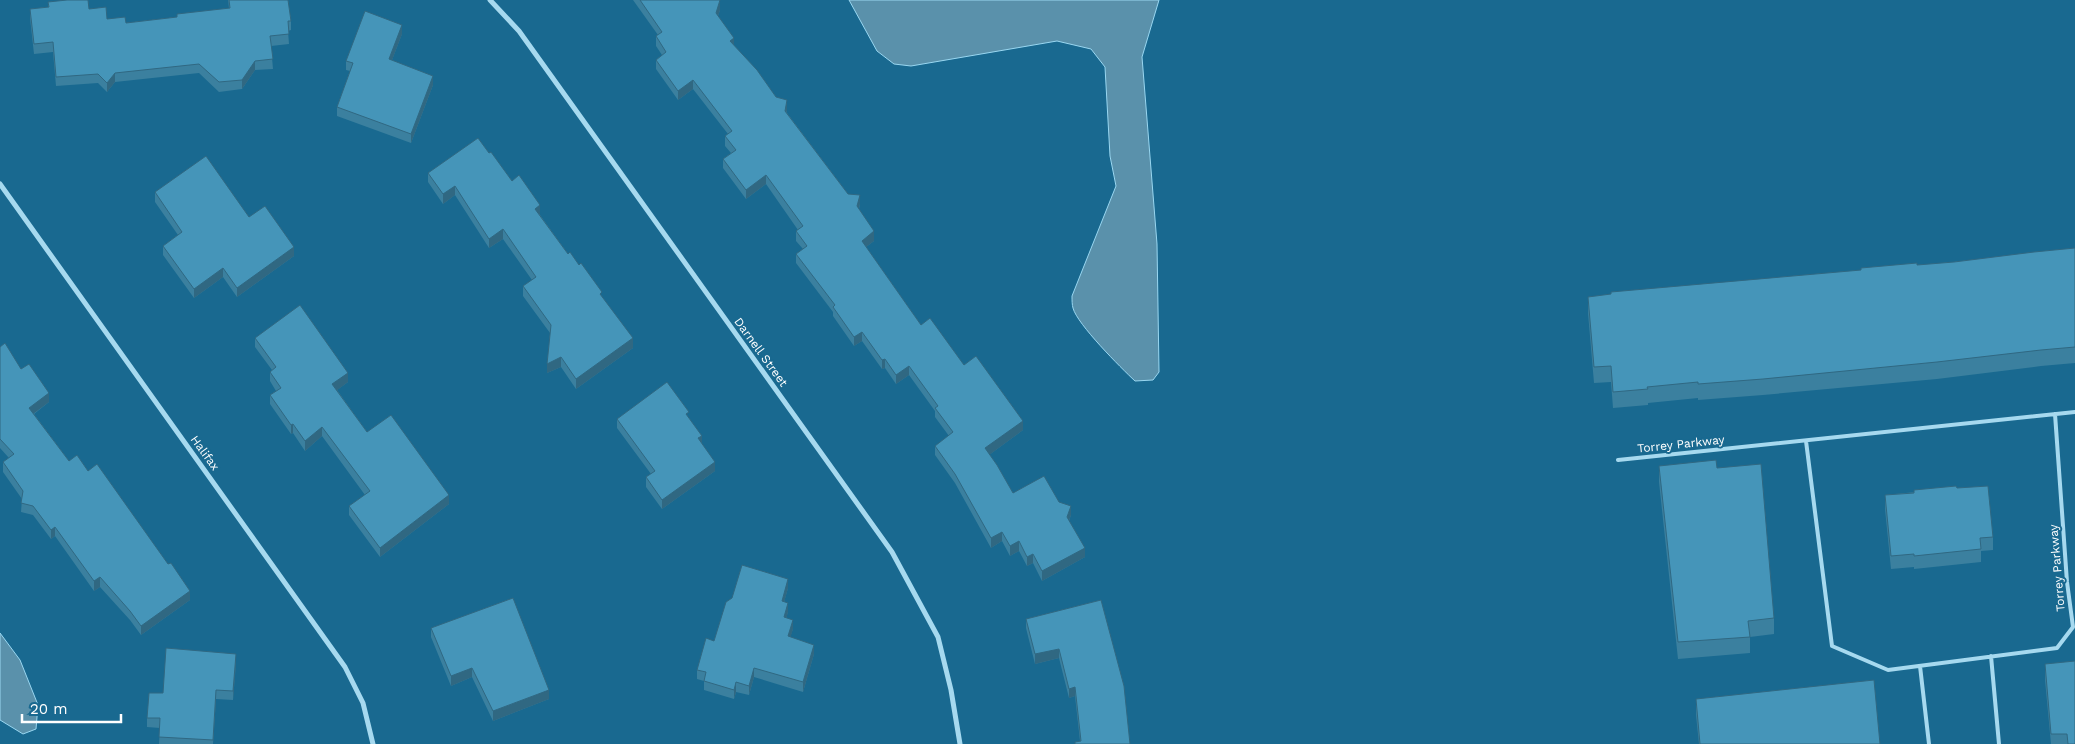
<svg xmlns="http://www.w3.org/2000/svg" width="2075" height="744" viewBox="0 0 2075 744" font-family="'Work Sans',sans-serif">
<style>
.water{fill:#5a91ab;stroke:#99d7f1}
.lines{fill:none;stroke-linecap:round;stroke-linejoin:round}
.service{stroke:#a6d9ef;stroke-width:4}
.minor{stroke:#a6d9ef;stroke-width:5}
.wall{fill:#3b809f}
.shaded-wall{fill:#306882}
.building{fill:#4595b9;stroke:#306882}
.labels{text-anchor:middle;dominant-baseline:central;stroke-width:4;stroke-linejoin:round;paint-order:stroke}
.street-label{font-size:12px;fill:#fff;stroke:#196990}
</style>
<rect width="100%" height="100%" fill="#196990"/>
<path class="water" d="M849,0H1159L1142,57L1157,244L1159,372L1153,380L1135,381C1121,368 1077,324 1073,308C1072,305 1072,300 1072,296L1116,186L1110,156L1105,67L1091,49L1057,41L911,66L894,64L877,51Z
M0,633L20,660L38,705L36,729L23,734L0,720Z"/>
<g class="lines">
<path class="service" d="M1806,441L1832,646L1888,670L2057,648L2073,627L2067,582L2055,414
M1618,460L2075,412
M1991,656L1999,744
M1920,666L1929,744"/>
<path class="minor" d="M490,0L519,31L892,552L938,637L951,690L960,744
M0,184L345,667L363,703L373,744"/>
</g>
<path class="wall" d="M228,0H288L291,21V30L288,31L289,44L271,46L273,69L255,70L242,89L219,92L199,73L115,82L107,92L98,83L56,86L53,52L34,54L30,18V9L48,7V2L89,9L107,19L126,23L177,17L229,8Z
M633,0H720V10L718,16L734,46L787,110V113L848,194L860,204L859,209L874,241L866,247L921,325L964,365L1023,430L989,455L1013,493L1059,502L1071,515L1069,521L1085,557L1042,581L1033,563L1027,566L1019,551L1010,556L1002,541L991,548L955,483L935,455V446L949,436L935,417V411L909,375L896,384L885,368L882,369L862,341L854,346L833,316V312L796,263V254L803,249L796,241V231L798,230L766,184L746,199L723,168V159L731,153L725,146V136L728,134L693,89L678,100L656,69V60L662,55L656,46V36L658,35Z
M402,34L392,60L433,85L411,143L337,116V107L350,71L346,70V61Z
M489,153L540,214V215L568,254L602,297L633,348L576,389L561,367L547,373L550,333L523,296V286L532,280L503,239L489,248L455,195L443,204L428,182V173Z
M155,192L249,217L294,256L237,297L223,277L194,298L163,255V246L178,235L155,202Z
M2075,248V363L2041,366L1937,379L1763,395L1698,400V398L1648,403V405L1613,408L1611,382L1594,383L1588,313V297L1954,262Z
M255,338L348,382L337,390L367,432L449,504L380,557L349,515V506L365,495L322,436L305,451L293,433L291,434L270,404V395L276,391L270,381V372L272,370L255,347Z
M0,347L21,369L49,402L34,414L69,461L88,471L190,600L141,635L130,620L100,587L94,591L55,536L51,539L33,515L21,512L22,499L3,472V462L9,458L0,448Z
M689,418L715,471L662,509L646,487V477L651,474L617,428V419Z
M1659,466L1717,468L1774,618V634L1750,637V653L1678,659L1659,482Z
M1957,488L1993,537V550L1981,551V562L1914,569V567L1891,569L1885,509V495Z
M788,588L784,602L788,612L786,618L793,629L790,637L814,654L803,692L754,677L749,695L736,692L734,699L704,690V681L697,679V670L714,641Z
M1101,600L1130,744L1080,741L1075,696L1069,698L1059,658L1035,664L1026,628V619Z
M431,628L549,699L493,721L472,677L451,686L431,637Z
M236,663L233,700L216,699L213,744H159L160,728L147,727V718L163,693Z
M2045,664L2075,744H2051L2045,680Z
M1696,699L1880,744H1699L1696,715Z"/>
<path class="shaded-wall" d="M720,0V10L716,22V13Z
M402,25V34L389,68V59Z
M734,38V47L730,41Z
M255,61V70L242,89V80Z
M115,73V82L107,92V83Z
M433,76V85L411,143V134Z
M693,80V89L678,100V91Z
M787,100V110L785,120V111Z
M766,175V184L746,199V190Z
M455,186V195L443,204V194Z
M860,195V204L857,216V206Z
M540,205V214L535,218V209Z
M503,229V239L489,248V239Z
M874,231V241L862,250V241Z
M294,247V256L237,297V288Z
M223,268V277L194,298V289Z
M862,332V341L854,346V337Z
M633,338V348L576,389V379Z
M561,357V367L547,373V364Z
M885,359V368L882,369V360Z
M909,366V375L896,384V375Z
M348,373V382L332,394V384Z
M49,393V402L29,417V408Z
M1023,421V430L985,458V448Z
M293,424V433L291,434V425Z
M322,427V436L305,451V441Z
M702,436V445L698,438Z
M715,462V471L662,509V500Z
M449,495V504L380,557V548Z
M1071,506V515L1067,526V517Z
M55,527V536L51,539V530Z
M1002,532V541L991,548V538Z
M1019,541V551L1010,556V546Z
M1085,548V557L1042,581V571Z
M1033,554V563L1027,566V557Z
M100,577V587L94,591V581Z
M788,579V588L782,610V601Z
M190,591V600L141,635V626Z
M788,603V612L784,627V617Z
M793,620V629L788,646V636Z
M814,645V654L803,692V682Z
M1059,649V658L1035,664V654Z
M236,654V663L233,700V691Z
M472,668V677L451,686V676Z
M754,668V677L749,695V686Z
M736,682V692L734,699V690Z
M1075,687V696L1069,698V689Z
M216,690V699L213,744V740Z
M549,690V699L493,721V711Z"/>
<path class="building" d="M67,0H88L89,9L106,7L107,19L125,17L126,23L177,17V14L230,8L229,0H288L291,21H288L289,34L270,36L273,59L255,61L242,80L219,82L199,64L115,73L107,83L98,74L56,77L53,42L34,44L30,9L49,7L48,2Z
M640,0H720L716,13L734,38L730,41L757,70L776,97L787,100L785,111L848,194L860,195L857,206L874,231L862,241L921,325L930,318L964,365L976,356L1023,421L985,448L997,465L1013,493L1044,476L1059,502L1071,506L1067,517L1085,548L1042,571L1033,554L1027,557L1019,541L1010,546L1002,532L991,538L955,474L935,446L953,432L935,408L938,406L909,366L896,375L885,359L882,360L862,332L854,337L833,307L835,305L796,254L807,246L796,231L803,226L766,175L746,190L723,159L736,150L725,136L732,131L693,80L678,91L656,60L666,52L656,36L662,32Z
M365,11L402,25L389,59L433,76L411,134L337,107L353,63L346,61Z
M478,138L489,153L491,152L512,181L519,175L540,205L535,209L568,254L570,252L579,265L581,263L602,292L600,294L633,338L576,379L561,357L547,364L551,325L523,286L536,277L503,229L489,239L455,186L443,194L428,173Z
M206,156L249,217L265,206L294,247L237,288L223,268L194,289L163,246L182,232L155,192Z
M2075,248V347L2041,350L1937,362L1763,379L1698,384V382L1647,387L1648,389L1613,392L1611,366L1594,367L1588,297L1611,294V292L1861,270V268L1917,263V265L1954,262L2034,252Z
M300,305L348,373L332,384L367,432L391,415L449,495L380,548L349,506L370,491L322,427L305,441L293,424L291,425L270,395L281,388L270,372L276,367L255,338Z
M5,343L21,369L29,364L49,393L29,408L69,461L77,455L88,471L97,464L168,564L171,563L190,591L141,626L130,611L100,577L94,581L55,527L51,530L33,506L21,503L23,491L3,462L14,454L0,439V347Z
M667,382L689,412L686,414L702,436L698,438L715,462L662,500L646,477L655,471L617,419Z
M1716,460L1717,468L1761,464L1774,618L1748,621L1750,637L1678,642L1659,466Z
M1956,486L1957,488L1988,486L1993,537L1980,538L1981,549L1914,556V554L1891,556L1885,495L1914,493V490Z
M742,565L788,579L782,601L788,603L784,617L793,620L788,636L814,645L803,682L754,668L749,686L736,682L734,690L704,681L706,672L697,670L706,638L714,641L726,602L732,598Z
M513,598L549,690L493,711L472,668L451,676L431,628Z
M1101,600L1124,686L1130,744H1075V742L1081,741L1075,687L1069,689L1059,649L1035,654L1026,619Z
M166,648L236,654L233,691L216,690L213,740L159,737L160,718H147L149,693H163Z
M2075,661V744H2068L2067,734H2051L2045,664Z
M1874,680L1880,744H1700L1696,699Z"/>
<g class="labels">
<g class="street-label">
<text transform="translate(761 352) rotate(54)">Darnell Street</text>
<text transform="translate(1681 444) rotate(-6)">Torrey Parkway</text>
<text transform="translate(205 453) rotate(54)">Halifax</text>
<text transform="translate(2057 568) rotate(-95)">Torrey Parkway</text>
</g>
</g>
<path d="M22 714v8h99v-8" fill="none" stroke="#ffffff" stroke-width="2.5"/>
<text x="30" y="714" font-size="15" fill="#ffffff" stroke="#196990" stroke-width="4" paint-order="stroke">20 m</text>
</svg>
